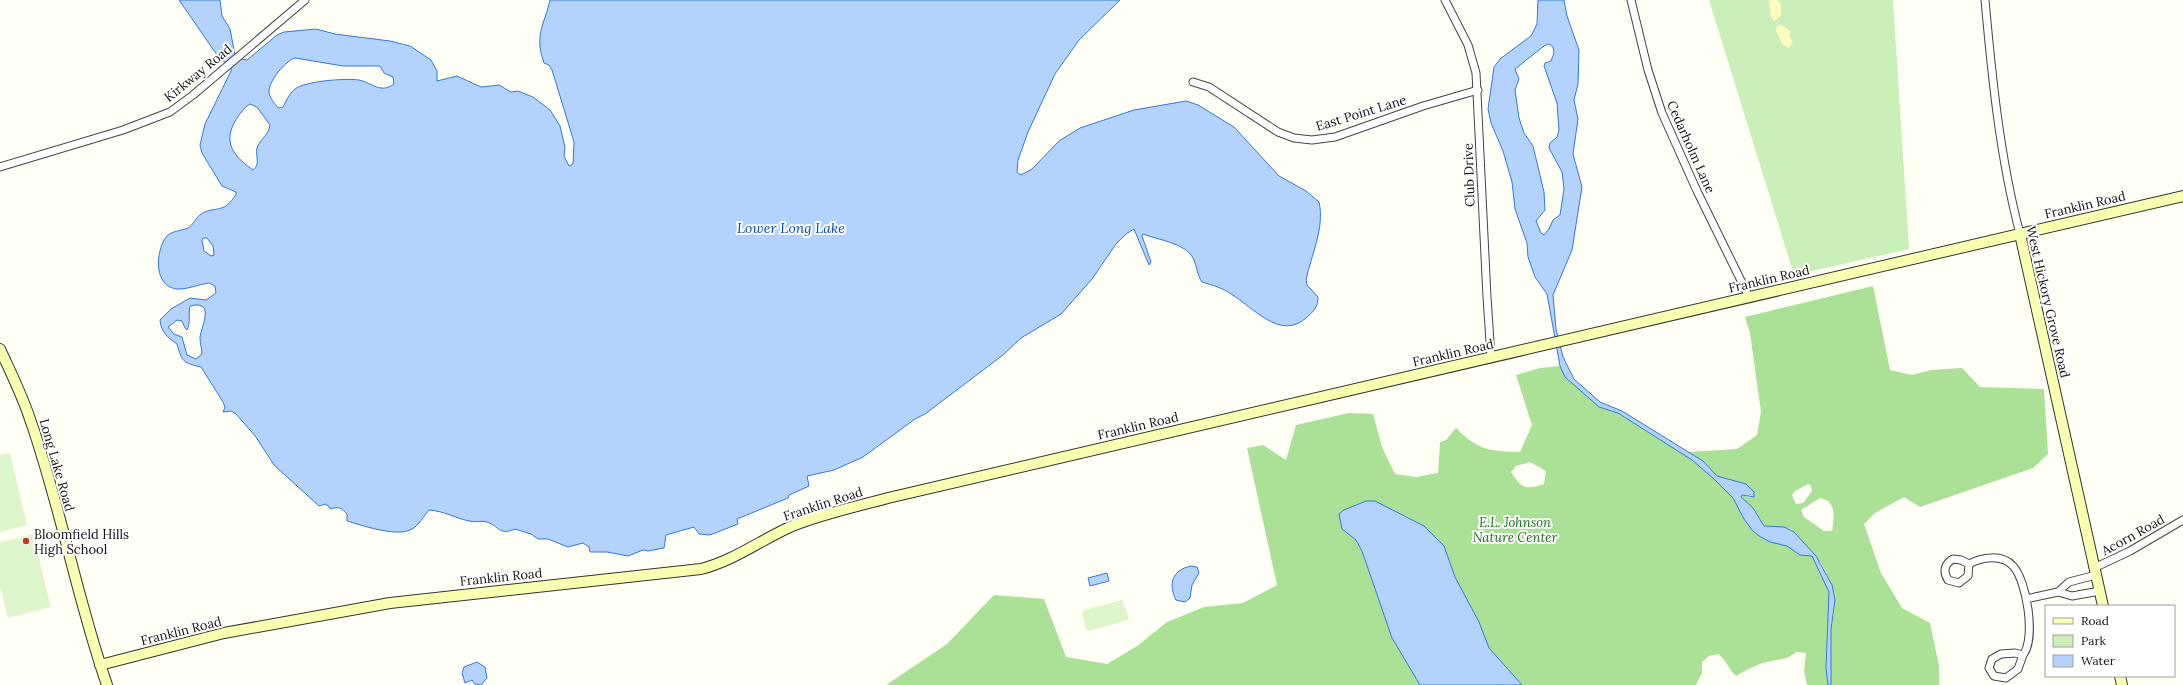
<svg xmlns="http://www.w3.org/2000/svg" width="2183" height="685" viewBox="0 0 2183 685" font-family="Lora,serif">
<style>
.green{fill:#cbefb9}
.forest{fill:#aae197;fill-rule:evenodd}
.sand{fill:#fffdbd}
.pitch{fill:#dff5cc}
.water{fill:#b4d3fc;stroke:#3378db;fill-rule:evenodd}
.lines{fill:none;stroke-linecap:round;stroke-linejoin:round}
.street-casing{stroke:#444;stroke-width:9}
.secondary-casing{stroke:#333;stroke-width:12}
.street{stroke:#fff;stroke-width:7}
.secondary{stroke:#f9ffb0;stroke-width:10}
.poi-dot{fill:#d13319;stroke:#fff;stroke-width:1.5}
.labels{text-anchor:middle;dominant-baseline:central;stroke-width:4;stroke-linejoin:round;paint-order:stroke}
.street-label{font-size:13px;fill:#111;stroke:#fff}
.park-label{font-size:13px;font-style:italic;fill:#1a7119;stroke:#fff}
.poi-label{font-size:13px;fill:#111;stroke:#fff;text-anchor:start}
.water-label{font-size:14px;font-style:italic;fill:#0b49b2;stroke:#fff}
</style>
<rect width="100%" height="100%" fill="#fffff5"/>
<path class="green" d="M1709,0H1893L1909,249L1794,275Z"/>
<path class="forest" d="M1873,286L1890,370L1912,375L1931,370L1962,368L1980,387L2044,389L2048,454L2033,468L1920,507L1904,497L1875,513L1864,524L1881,573L1902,608L1930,623L1939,666V685H1831V629L1834,612L1832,585L1821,563L1794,532L1790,529L1764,526L1753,508L1741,497L1742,495L1751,498L1746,484L1717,476L1707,465L1687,452L1737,449L1757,435L1761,412L1750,333L1745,317ZM1808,484L1811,486L1812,491L1803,503L1796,504L1792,495L1795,491ZM1820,498C1837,501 1834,518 1832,531H1824L1804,517L1801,510Z
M1560,366L1565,377L1601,407L1618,413L1692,460L1714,479L1733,498L1744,519L1759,536L1770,542L1787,546L1800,555L1812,556L1829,592L1826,668L1828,685H1807L1804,672L1806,653L1796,652C1788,660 1778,659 1767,662C1755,665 1746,670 1736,676C1729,670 1726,659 1718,654L1709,656L1702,662V673L1696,685H1522L1489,648L1479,622L1455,577L1444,546L1424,526L1406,516L1366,501L1344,510L1345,532L1356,540L1362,551L1392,638L1420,685H886L947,644L994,595L1044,599L1066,657L1107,664L1137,646L1167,622L1204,607L1243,603L1277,585L1247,448L1263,445L1286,460L1296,425L1349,413L1373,414L1382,447L1395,474L1416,477L1438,473L1440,442L1446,440L1456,428C1479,451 1489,451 1520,452L1532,425L1516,375L1540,368ZM1530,462L1546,471L1544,484C1525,490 1522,489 1511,472L1516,466Z"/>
<path class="sand" d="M1769,0H1777L1781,4V16L1774,21L1771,17Z
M1781,25L1790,31V37L1793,42L1789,48L1783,45L1776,31L1777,26Z"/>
<path class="pitch" d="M10,453L27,525L0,532V455Z
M33,534L51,607L8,618L0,586V542Z
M1122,600L1129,618L1128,620L1089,631L1086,629L1082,613L1084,610Z"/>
<path class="water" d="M179,0H220L222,16L230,29L235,55L241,59L247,60L277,35L284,32L316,29L335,34L390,41L410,46L431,60L437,71V81L457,76L481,87L499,85L511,92L518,91L533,97L550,110L560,126L565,147L564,156L569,166L573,164L574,142L552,70L549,65L544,63C534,35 544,26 550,0H1120L1079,40L1055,74L1028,132L1018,160L1017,172L1021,175L1032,169L1059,141L1080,128L1134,110L1186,101L1198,105L1234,127L1279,176L1306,191L1319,202C1325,227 1311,256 1306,280L1307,285L1318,297C1318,307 1314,311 1306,318C1280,341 1253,307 1231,294C1223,288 1212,285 1202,282C1197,275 1197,266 1193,258C1185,243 1158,240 1143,234L1142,236L1151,262L1149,265L1134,229L1126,234L1116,244L1092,279L1061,314L1021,338L1003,355L925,414L915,419L863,457L834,470L807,476L809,486L789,495L788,498L737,519L738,524L710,535L699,534L694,527L666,535L664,548L648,551L643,550L628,556L607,552H590L589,547L583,543L568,547L548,539H538L531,534L515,529C499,536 499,526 487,522C482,520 475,523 469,521C455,518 444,511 429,510C424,516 419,525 412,529C398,538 361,525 347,521V514C342,508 338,506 331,509L326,504L319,506L274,465L256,437L236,414L231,411L223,412L225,407L223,402L201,367C183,363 182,362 177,344C168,338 161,332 160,320L171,309L190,298L206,300L216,293L215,286L209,283C200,284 186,290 176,289C154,285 156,255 164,240C170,230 178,232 188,228C192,226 196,218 200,215C208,208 218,211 226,206C230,204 233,198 236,195V192L222,186L202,153L200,145L205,124L231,71V68L217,55ZM295,58L343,66H380L384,73L393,77L394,84C380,94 373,83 359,80C346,78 305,81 295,89C289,94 286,101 283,107L278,108C275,104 269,97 269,92C268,82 286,60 295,58ZM250,104L257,107L270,125C269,135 260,139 257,148C255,157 261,164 253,170C230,154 222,139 239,115C243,111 245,106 250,104ZM203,238H207L213,246L214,255L211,256L204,251L202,240ZM190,306C217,299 200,329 200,338C200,344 202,349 202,354L196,359L187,355L182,337L174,334L168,327L177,320L182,321L185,328L187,330C191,323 188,314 190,306Z
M1538,0H1564L1567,16L1579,50L1578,84L1574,100L1578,119L1573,154L1582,187L1572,250L1553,295L1556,329L1563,357L1574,379L1600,402L1622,411L1703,461L1717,476L1746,484L1754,492V497L1742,495L1741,497L1753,508L1764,526L1784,527L1794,532L1816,556L1832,585L1835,600L1831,629V685H1828L1826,668L1829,592L1812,556L1800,555L1787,546L1770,542L1759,536L1752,530L1744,519L1733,498L1714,479L1692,460L1618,413L1599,407L1565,377L1560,366L1547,294L1535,277L1528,257L1527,243L1515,209L1512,182L1503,151L1491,123L1488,109L1494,67L1500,59L1531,36L1537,24ZM1549,44L1553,47L1554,53L1551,61L1545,63L1544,66L1557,103L1559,130L1557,137L1550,143L1549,148L1562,172L1564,189L1560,215L1553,220L1549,229L1544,235L1541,233L1536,221L1545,210L1544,192L1533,146L1524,133L1519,118L1515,90L1519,79L1515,69L1544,46Z
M1366,501H1375L1424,526L1444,546L1455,577L1479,622L1489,648L1522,685H1420L1392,638L1362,551L1356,540L1342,529L1339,514L1344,510Z
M1191,566L1197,567L1199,573L1192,585L1190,598L1185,602L1176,600C1168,584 1172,570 1191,566Z
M1107,573L1109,581L1090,586L1088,578Z
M477,662L485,667L487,678L481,685L475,684L472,680L465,683L462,673L464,667Z"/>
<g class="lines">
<g class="street-casing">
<path id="street" d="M1445,0L1468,45L1476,73L1487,297L1491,357
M1631,0L1648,70L1662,113L1697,191L1749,297
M1985,0C1992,78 2000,158 2020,234
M1193,82L1209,87L1278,132L1294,138L1312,140L1335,137L1423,106L1478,90
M0,167L123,130L170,112L193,95L305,0
M1953,559L1961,560L1969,564L1968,576L1959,583L1948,580C1943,572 1944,564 1953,559Z
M1969,564C1982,557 2002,554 2013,566C2027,581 2036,639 2023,655
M2094,568L2130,551L2183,520
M2058,592L2069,582L2096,575
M2026,599L2058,592L2072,596L2100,591
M2015,653L2023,655L2018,669L2006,678L1994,676L1989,668L1992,659L2001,654Z"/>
</g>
<g class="secondary-casing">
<path id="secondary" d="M2020,234L2103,606
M0,349C11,373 23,397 31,422C61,508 77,599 107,685
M100,665L224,633L390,603L701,569C733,561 761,540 790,527C821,514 855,507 888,498L2183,196
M2120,676L2122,685"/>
</g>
<use href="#street" class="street"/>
<use href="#secondary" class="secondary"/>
</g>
<circle class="poi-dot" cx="26" cy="541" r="4"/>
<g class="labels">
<g class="street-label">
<text transform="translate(198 73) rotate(-39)">Kirkway Road</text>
<text transform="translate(1361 113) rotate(-17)">East Point Lane</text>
<text transform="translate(1691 147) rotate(66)">Cedarholm Lane</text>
<text transform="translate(1469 175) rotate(-92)">Club Drive</text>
<text transform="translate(2085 205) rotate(-13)">Franklin Road</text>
<text transform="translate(1769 279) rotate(-13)">Franklin Road</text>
<text transform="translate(2048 302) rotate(77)">West Hickory Grove Road</text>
<text transform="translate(1453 353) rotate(-13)">Franklin Road</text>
<text transform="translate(1138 426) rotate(-13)">Franklin Road</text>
<text transform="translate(57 465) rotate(74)">Long Lake Road</text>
<text transform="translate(823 504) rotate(-18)">Franklin Road</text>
<text transform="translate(2133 535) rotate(-29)">Acorn Road</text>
<text transform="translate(501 577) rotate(-6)">Franklin Road</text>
<text transform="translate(181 631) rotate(-14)">Franklin Road</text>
</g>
<g class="park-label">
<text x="1515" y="522">E.L. Johnson<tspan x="1515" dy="15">Nature Center</tspan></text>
</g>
<g class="poi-label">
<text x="34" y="534">Bloomfield Hills<tspan x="34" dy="15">High School</tspan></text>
</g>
<g class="water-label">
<text x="791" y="228">Lower Long Lake</text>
</g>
</g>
<rect x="2045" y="605" width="130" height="72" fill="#ffffff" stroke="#a0a0a0"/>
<rect x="2053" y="618" width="20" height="6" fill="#f9ffb0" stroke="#a0a0a0"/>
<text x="2081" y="625" font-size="12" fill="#111111">Road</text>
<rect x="2053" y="635" width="20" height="12" fill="#cbefb9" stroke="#a0a0a0"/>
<text x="2081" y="645" font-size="12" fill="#111111">Park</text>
<rect x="2053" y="655" width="20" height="12" fill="#b4d3fc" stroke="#a0a0a0"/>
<text x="2081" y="665" font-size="12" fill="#111111">Water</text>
</svg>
